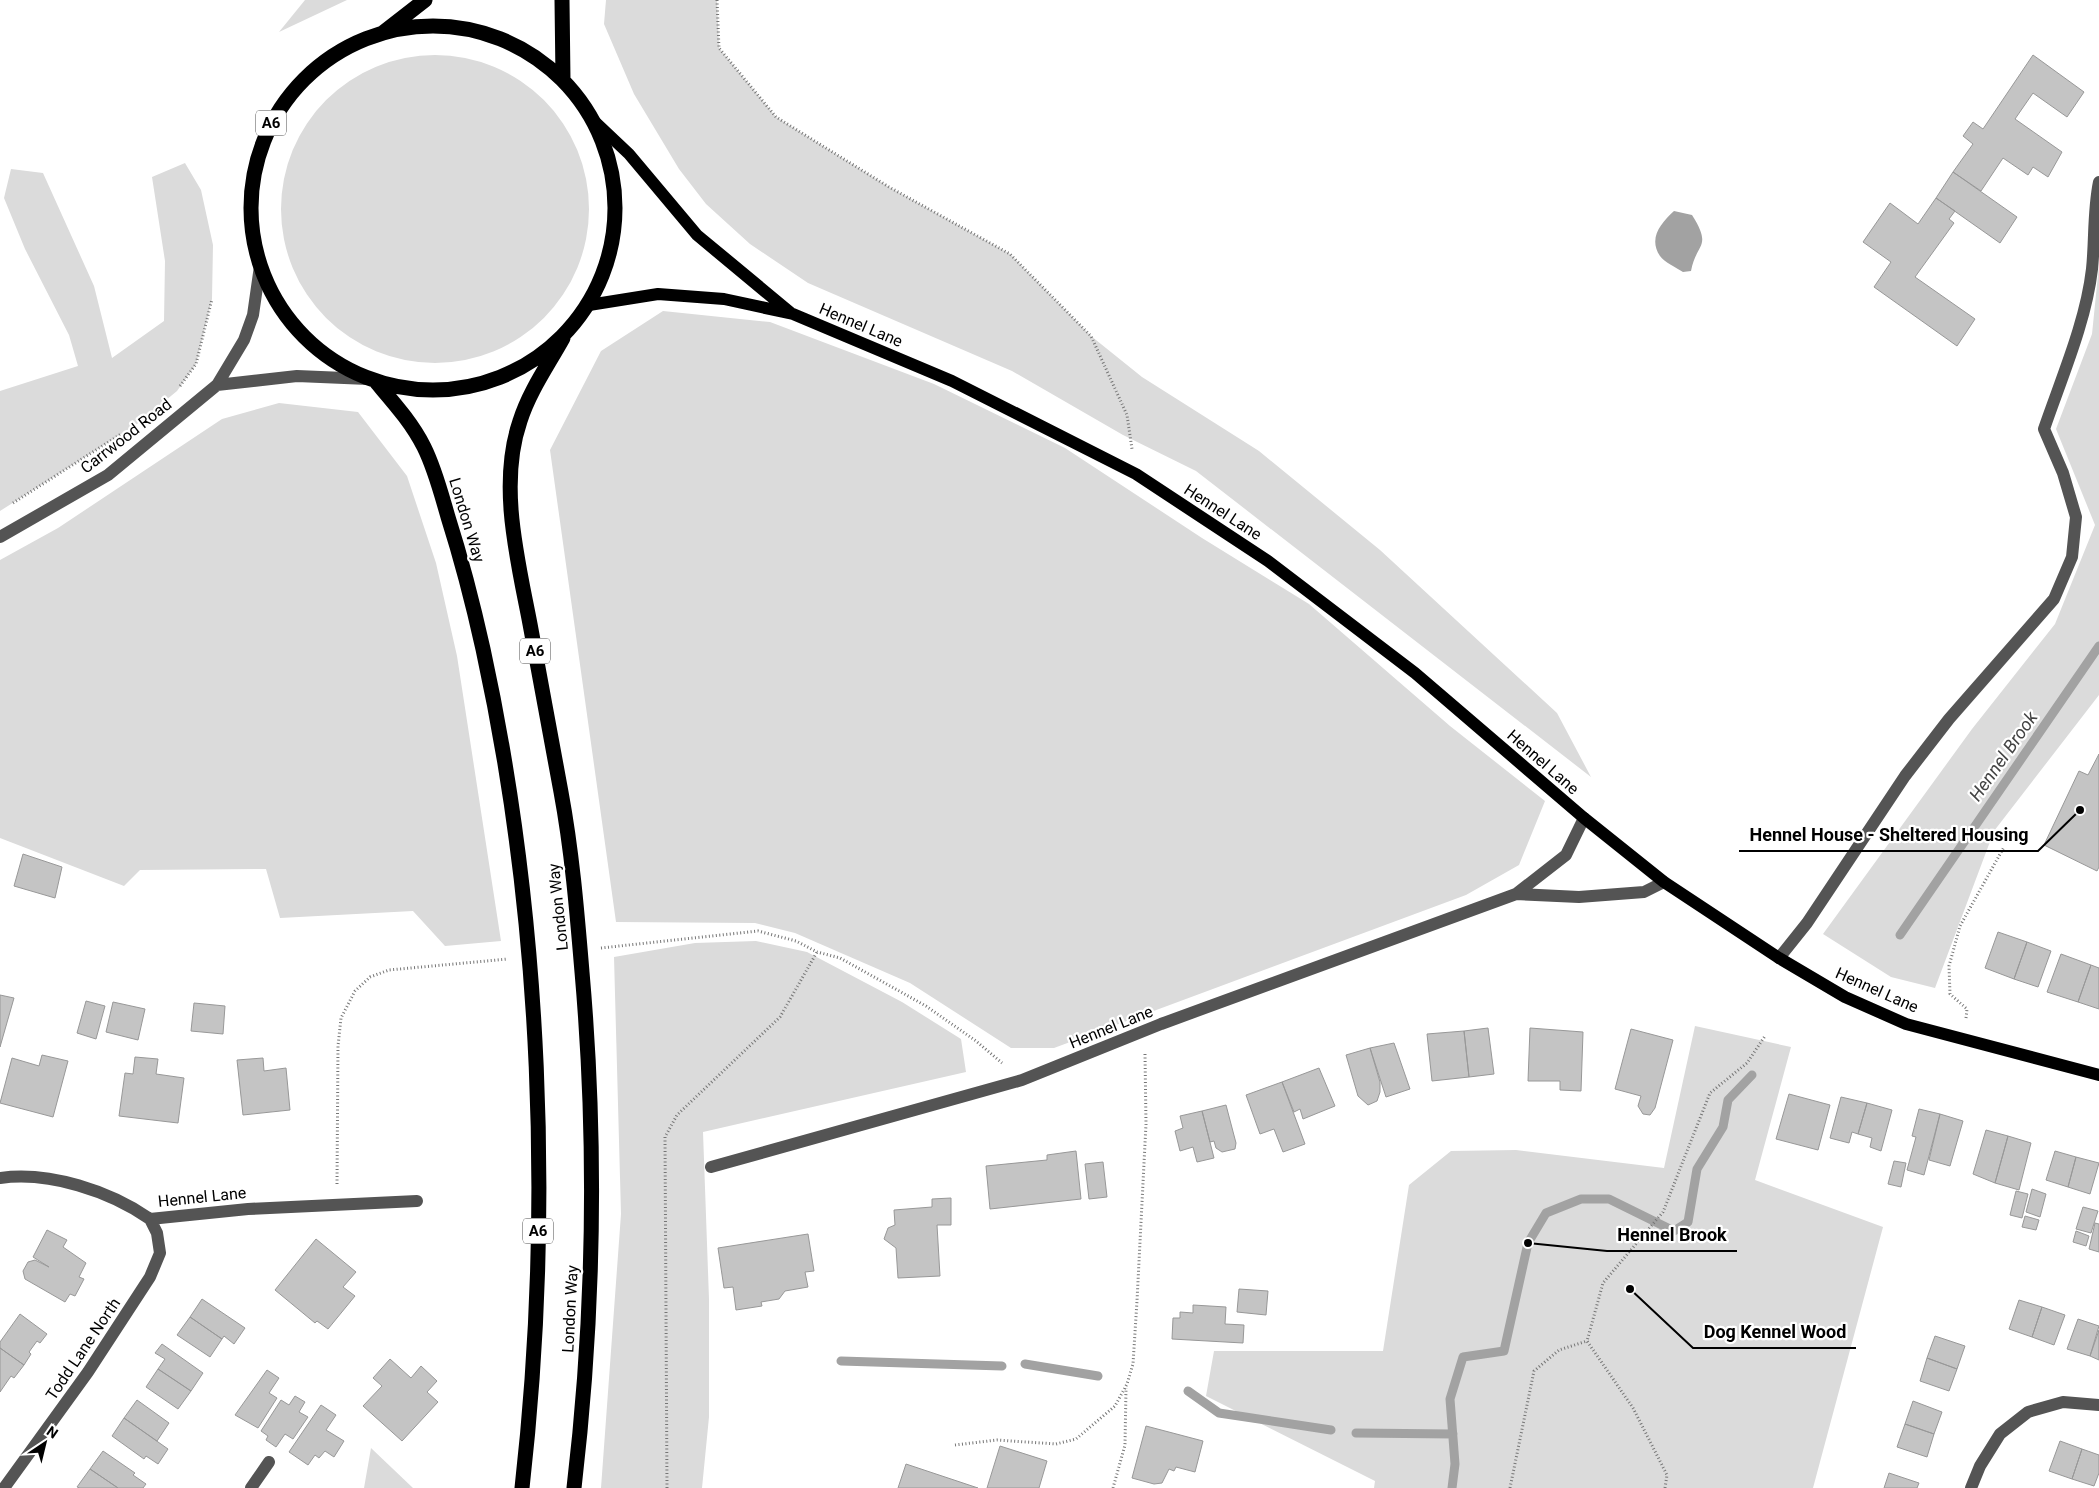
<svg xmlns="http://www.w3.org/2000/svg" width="2099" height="1488" viewBox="0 0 2099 1488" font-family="Roboto,sans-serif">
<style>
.green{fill:#dbdbdb}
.water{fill:#a2a2a2}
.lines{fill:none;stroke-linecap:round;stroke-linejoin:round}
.stream{stroke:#a2a2a2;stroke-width:9}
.building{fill:#c4c4c4;stroke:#989898}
.path{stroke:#767676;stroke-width:3;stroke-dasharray:1 2.5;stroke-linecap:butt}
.minor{stroke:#545454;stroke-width:12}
.major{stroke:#000;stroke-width:12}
.highway{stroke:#000;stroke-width:15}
.labels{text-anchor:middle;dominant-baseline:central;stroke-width:4.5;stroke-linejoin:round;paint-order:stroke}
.shield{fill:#fff;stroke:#4c4c4c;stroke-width:1}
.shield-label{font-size:15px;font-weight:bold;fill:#000}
.street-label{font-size:16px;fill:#000;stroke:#fff}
.water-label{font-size:18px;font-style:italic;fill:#434343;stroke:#fff}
.leader{fill:none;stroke:#000;stroke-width:2}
.callout-dot{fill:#000;stroke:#fff;stroke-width:2}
.callout-label{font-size:18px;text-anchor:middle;font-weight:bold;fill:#000;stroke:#fff;stroke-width:4.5;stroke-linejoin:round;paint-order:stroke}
</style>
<rect width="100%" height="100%" fill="#fff"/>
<path class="green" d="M305,0H347L279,32Z
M606,0H717L719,48L776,117L889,187L1010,254L1091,336L1142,377L1259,451L1380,550L1557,713L1591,777L1196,471L1123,435L1012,371L808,283L750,244L706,204L679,169L634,94L604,24Z
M281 209a154 154 0 1 1 308 0a154 154 0 1 1-308 0Z
M185,163L201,190L213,245L212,299L196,364L177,391L137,424L0,511V391L78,366L69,335L25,249L4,198L11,169L43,173L94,286L112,358L164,321L165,261L152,177Z
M2099,265V695L1994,831L1935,988L1891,977L1823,934L1972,729L2055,624L2095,525L2056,429L2092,334Z
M663,311L770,322L934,384L1065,448L1202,538L1309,604L1450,726L1545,801L1519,865L1466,895L1054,1048H1011L910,983L795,933L755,923L616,922L550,450L601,351Z
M279,403L358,412L407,476L436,563L457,656L501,941L445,946L413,911L280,918L266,869L140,870L124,886L0,838V560L58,528L222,419Z
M756,941L807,952L902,1002L961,1039L966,1072L703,1132L709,1299V1417L702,1488H601L621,1214L614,957L695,943Z
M1695,1026L1791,1047L1755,1180L1883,1227L1813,1488H1374L1375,1481L1206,1396L1214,1351H1383L1409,1185L1451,1151L1516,1150L1664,1168Z
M371,1448L413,1488H364Z"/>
<path class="water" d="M1674,211L1692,215C1713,248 1696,243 1691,271L1683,272C1677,268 1664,262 1660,256C1648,238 1661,223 1674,211Z"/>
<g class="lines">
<path class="stream" d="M1900,935L2099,646
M841,1361L1002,1366
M1025,1364L1098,1376
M1188,1391L1219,1413L1331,1430
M1356,1433L1453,1434
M1452,1488L1455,1464L1450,1399L1463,1357L1504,1351L1528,1243L1546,1213L1581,1199H1609L1674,1231L1688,1222L1697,1169L1723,1127L1728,1100L1752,1075"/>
</g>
<path class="building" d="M2033,55L2084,92L2067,117L2033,93L2015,119L2062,152L2048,177L2033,167L2028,175L2003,158L1981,191L1953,172L1973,144L1963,136L1973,122L1983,129Z
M1953,172L2017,217L2000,243L1936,198Z
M1936,198L1955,211L1949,219L1954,223L1915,277L1975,319L1957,346L1874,287L1891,262L1863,242L1890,203L1918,224Z
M2099,754V867L2097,871L2044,845L2079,771L2088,775Z
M23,854L62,867L55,898L14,886Z
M1998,932L2027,942L2014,979L1985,968Z
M2027,942L2051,951L2038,987L2014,979Z
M2061,954L2091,965L2078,1002L2047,992Z
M2091,965L2099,968V1009L2078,1002Z
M0,995L14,998L0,1047Z
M86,1001L105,1006L96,1039L77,1033Z
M113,1002L145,1009L138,1040L106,1032Z
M194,1003L225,1006L223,1034L191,1031Z
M1488,1028L1494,1074L1469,1077L1464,1031Z
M1530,1028L1583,1032L1581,1091L1560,1090V1081H1528Z
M1631,1029L1673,1040L1655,1108L1650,1115L1643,1114L1638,1106L1641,1096L1615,1089Z
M1464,1031L1469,1077L1432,1081L1427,1034Z
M1394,1043L1410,1089L1386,1097L1370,1048Z
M1370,1048L1380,1082V1092L1377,1101L1368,1105L1358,1096L1346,1055Z
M42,1055L68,1061L53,1117L0,1103L12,1058L39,1066Z
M135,1057L158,1059L156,1074L184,1078L178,1123L119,1116L125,1073L133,1074Z
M263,1058L264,1071L286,1068L290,1110L243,1115L237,1060Z
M1319,1068L1335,1106L1303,1119L1300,1109L1294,1112L1282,1082Z
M1282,1082L1305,1144L1283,1152L1274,1129L1260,1134L1246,1095Z
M1789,1094L1830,1105L1818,1150L1776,1139Z
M1841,1097L1867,1103L1858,1134L1852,1132L1849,1143L1830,1138Z
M1867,1103L1892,1110L1881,1151L1870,1147L1872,1138L1858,1134Z
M1226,1105L1236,1143L1235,1149L1222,1152L1216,1148L1214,1141L1210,1142L1202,1111Z
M1919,1109L1940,1114L1924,1175L1907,1170L1916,1137L1912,1136Z
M1202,1111L1214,1158L1197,1162L1193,1147L1180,1151L1175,1131L1183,1128L1180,1116Z
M1940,1114L1963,1121L1950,1166L1929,1160Z
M1986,1130L2008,1136L1995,1183L1973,1174Z
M2008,1136L2031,1143L2019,1190L1995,1183Z
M1076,1151L1081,1199L990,1209L986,1166L1047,1160V1155Z
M2055,1151L2076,1157L2068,1187L2046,1180Z
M2076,1157L2099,1163L2090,1194L2068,1187Z
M1894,1161L1906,1163L1901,1187L1888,1184Z
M1103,1162L1107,1197L1089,1199L1085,1164Z
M2032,1189L2046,1194L2040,1217L2026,1212Z
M2016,1191L2028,1194L2022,1218L2010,1215Z
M951,1198V1225H937L940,1276L898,1278L896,1248L884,1239L888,1228L895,1225L894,1210L932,1207V1199Z
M2083,1207L2098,1211L2091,1233L2076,1229Z
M2025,1216L2039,1220L2036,1230L2022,1227Z
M2095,1223L2099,1224V1252L2089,1249Z
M47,1230L67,1240L63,1247L86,1263L79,1277L84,1279L75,1296L70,1294L65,1302L25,1279L23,1271L28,1262L35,1260L49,1267L33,1257Z
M2076,1231L2089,1236L2086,1246L2073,1242Z
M808,1234L814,1271L805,1272L808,1287L785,1291L779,1299L761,1302L762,1306L736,1310L733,1287L724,1288L718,1248Z
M316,1239L356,1272L343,1287L355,1296L328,1329L317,1321L315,1323L275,1290Z
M1239,1289L1268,1291L1266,1315L1237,1312Z
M202,1299L245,1328L234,1344L224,1336L222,1339L190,1317Z
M2019,1300L2042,1307L2032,1337L2009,1329Z
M1193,1305L1226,1307L1225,1324L1244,1325L1243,1343L1172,1339L1173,1318H1180V1312L1193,1313Z
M2042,1307L2065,1315L2054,1345L2032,1337Z
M20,1314L47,1334L40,1343L37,1341L29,1352L31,1354L24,1365L0,1348V1342Z
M190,1317L222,1339L210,1357L177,1335Z
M2078,1319L2099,1326L2090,1356L2067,1349Z
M2099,1330V1360L2090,1356Z
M1935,1336L1965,1346L1957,1369L1927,1358Z
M162,1344L203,1373L191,1391L158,1369L165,1359L155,1353Z
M0,1348L24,1365L14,1378L11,1376L0,1392Z
M1927,1358L1957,1369L1949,1391L1920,1381Z
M390,1359L411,1378L421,1366L437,1381L427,1392L438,1402L402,1441L363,1406L382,1386L373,1378Z
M158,1369L191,1391L178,1409L146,1387Z
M267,1370L279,1378L269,1393L277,1398L258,1428L235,1415Z
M295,1396L305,1402L299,1412L308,1417L293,1439L285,1434L276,1447L266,1440L268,1436L261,1431L281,1400L289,1405Z
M137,1400L169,1423L157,1441L124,1418Z
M1913,1401L1942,1412L1934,1434L1905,1424Z
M321,1405L336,1415L326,1430L344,1441L334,1457L325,1451L319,1458L315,1455L308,1465L289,1452Z
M124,1418L168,1449L158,1464L146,1456L144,1459L112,1436Z
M1905,1424L1934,1434L1927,1457L1897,1447Z
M1146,1426L1203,1441L1195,1472L1176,1467L1174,1471L1169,1469L1162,1483L1154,1484L1132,1478Z
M2060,1441L2082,1449L2072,1479L2049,1471Z
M1000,1446L1047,1461L1039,1488H987Z
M2082,1449L2099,1455V1473L2094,1486L2072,1479Z
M103,1451L135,1473L133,1475L146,1484L143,1488H118L90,1469Z
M906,1464L978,1488H898Z
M90,1469L118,1488H80L77,1487Z
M1889,1473L1919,1483L1917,1488H1884Z"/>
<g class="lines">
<path class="path" d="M717,0L719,48L776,117L889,187L1010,254L1091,336L1127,415L1132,449
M180,386L196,364L212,299
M13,503L121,434
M601,948L758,931L796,941L817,952L840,958L926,1006L976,1041L1002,1063
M1966,1018L1967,1009L1950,994L1949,966L1960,926L2004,847
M337,1184L338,1046L341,1018L355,991L370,977L389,970L508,959
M955,1445L997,1440L1056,1444L1076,1439L1115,1406L1127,1384L1133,1364L1137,1301L1146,1124L1145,1054
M667,1488L665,1137L677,1115L780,1017L817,952
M1113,1488L1125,1445L1126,1388
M1510,1488L1534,1371L1559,1350L1587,1341
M1665,1488L1667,1475L1633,1408L1587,1341L1603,1283L1663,1212L1710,1093L1747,1063L1765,1036"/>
<path class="minor" d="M217,385L297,376L368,379
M0,537L108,475L217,385L244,340L253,315L260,266
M1516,894L1579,897L1644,892L1664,882
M1779,958L1807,923L1905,776L1949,719L2054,599L2072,557L2076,517L2063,473L2044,429C2061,379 2086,322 2092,269C2095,240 2093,211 2099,182
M711,1167L1022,1080L1161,1024L1516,894L1566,855L1584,818
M0,1178C49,1171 110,1191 150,1219L248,1209L417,1201
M4,1488L88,1372L150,1277L160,1253L157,1233L150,1219
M251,1488L269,1462
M1971,1488L1980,1466L2000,1434L2028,1412L2063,1402L2099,1405"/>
<path class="major" d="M593,120L629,154L697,235L791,313
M589,305L658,294L724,299L793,314L952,381L1136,474L1268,561L1415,673L1584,818L1664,882L1779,958L1845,997L1906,1024L2099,1075"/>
<path class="highway" d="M562,0L563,79
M251 208a182 182 0 1 1 364 0a182 182 0 1 1-364 0Z
M384,32L425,0
M563,338C548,365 529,392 520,421C498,485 518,561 530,624C540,680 551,736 561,792C572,851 577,912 582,972C597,1143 594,1318 574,1488
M377,383C394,403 412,423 424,447C435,469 441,493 448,517C462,561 473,604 483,649C542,919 553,1214 522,1488"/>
</g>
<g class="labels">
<g class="shield">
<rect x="256" y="110.5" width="30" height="25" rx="4"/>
<rect x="520" y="638.5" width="30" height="25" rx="4"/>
<rect x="523" y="1218.5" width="30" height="25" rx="4"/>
</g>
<g class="shield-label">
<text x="271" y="123">A6</text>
<text x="535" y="651">A6</text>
<text x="538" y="1231">A6</text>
</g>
<g class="street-label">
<text transform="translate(861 325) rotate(23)">Hennel Lane</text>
<text transform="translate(126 436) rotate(-38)">Carrwood Road</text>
<text transform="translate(1223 512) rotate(33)">Hennel Lane</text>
<text transform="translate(467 520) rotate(73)">London Way</text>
<text transform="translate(1543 762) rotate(41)">Hennel Lane</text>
<text transform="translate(558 907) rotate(-96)">London Way</text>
<text transform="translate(1877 990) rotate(24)">Hennel Lane</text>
<text transform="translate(1111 1027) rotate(-22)">Hennel Lane</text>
<text transform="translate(202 1197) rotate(-6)">Hennel Lane</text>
<text transform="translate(570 1309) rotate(-87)">London Way</text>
<text transform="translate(83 1349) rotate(-56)">Todd Lane North</text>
</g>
<g class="water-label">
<text transform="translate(2003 756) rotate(-55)">Hennel Brook</text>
</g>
</g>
<path class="leader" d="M2080 810L2038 851H1739M1528 1243L1607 1251H1737M1630 1289L1693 1348H1856"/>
<g class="callout-dot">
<circle cx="2080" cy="810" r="5"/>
<circle cx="1528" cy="1243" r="5"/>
<circle cx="1630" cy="1289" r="5"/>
</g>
<g class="callout-label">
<text x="1889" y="841">Hennel House - Sheltered Housing</text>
<text x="1672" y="1241">Hennel Brook</text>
<text x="1775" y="1338">Dog Kennel Wood</text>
</g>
<g transform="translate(45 1443) rotate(35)" stroke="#ffffff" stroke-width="4" paint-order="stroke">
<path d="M0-4L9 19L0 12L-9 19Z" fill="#000000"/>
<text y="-8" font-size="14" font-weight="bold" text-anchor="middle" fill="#000000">N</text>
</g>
</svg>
